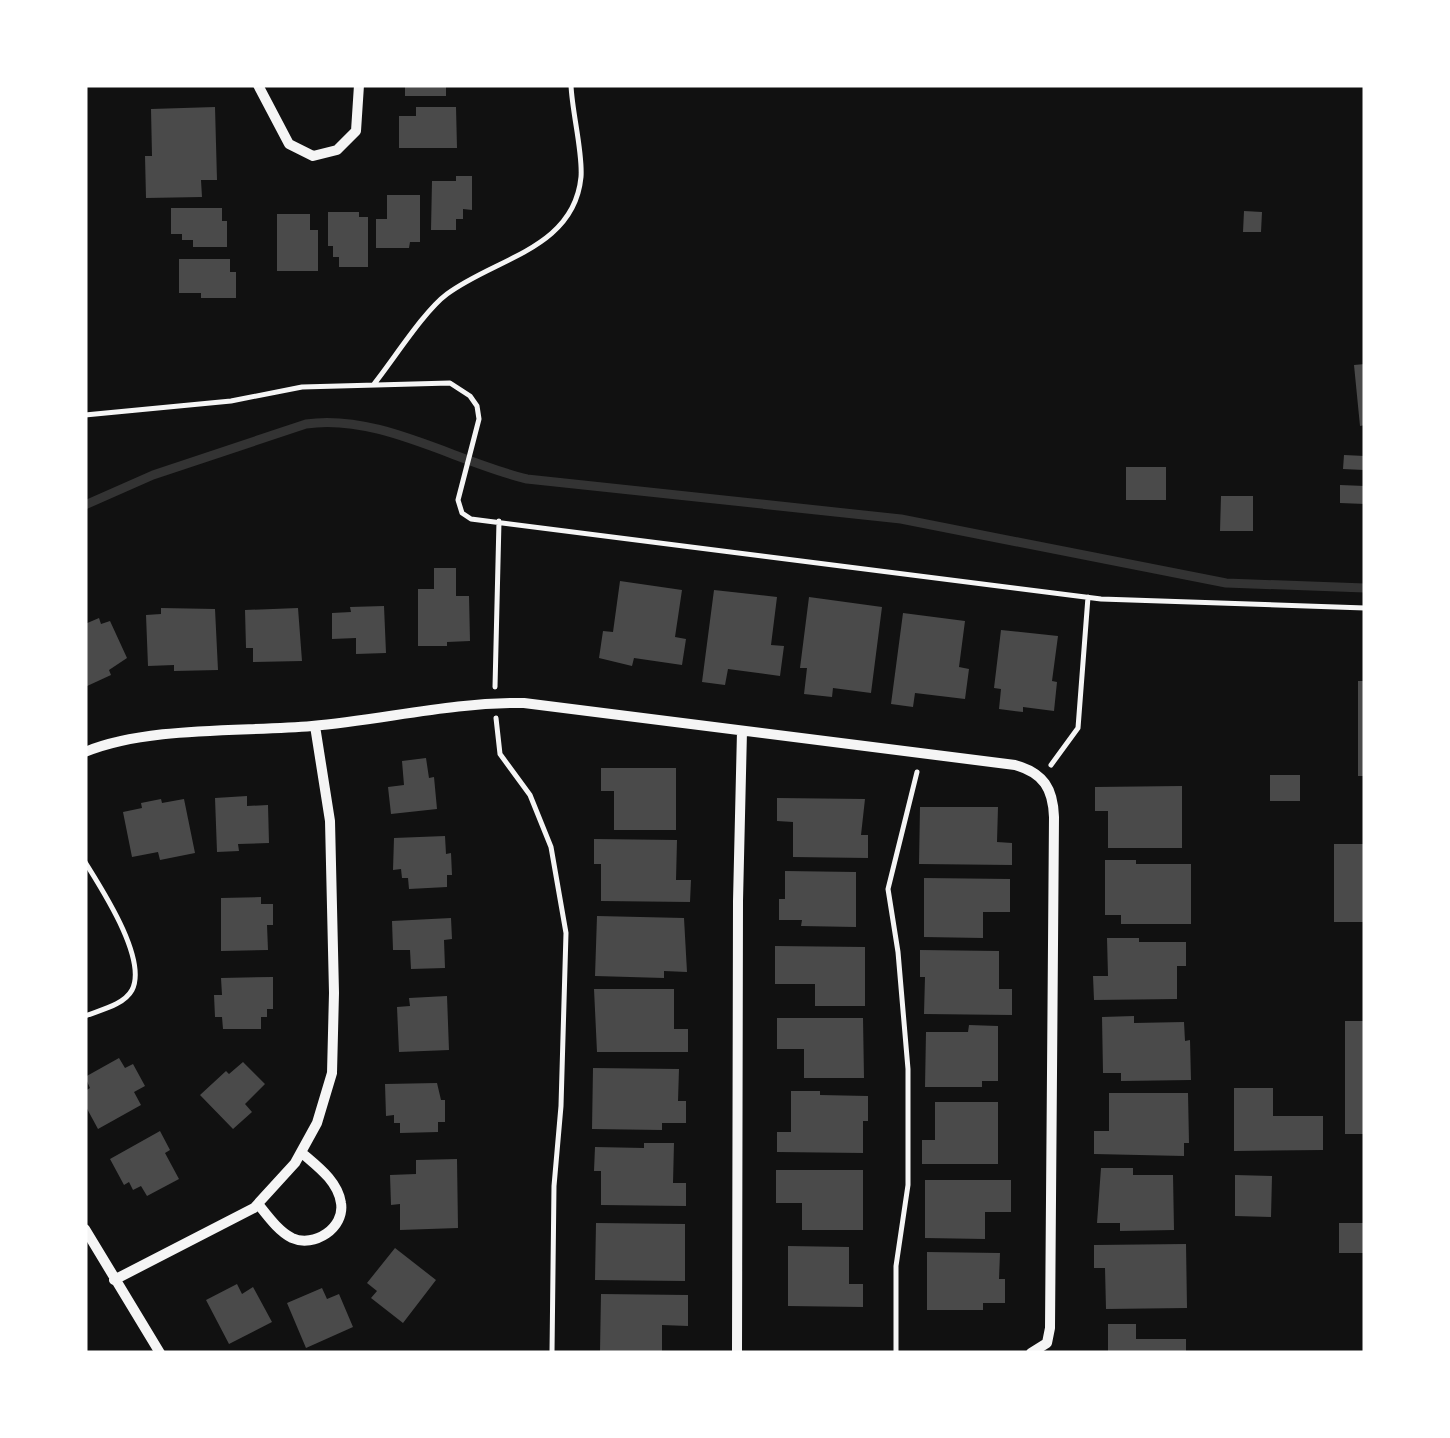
<svg xmlns="http://www.w3.org/2000/svg" width="1450" height="1438" viewBox="0 0 1450 1438" font-family="Georgia,serif">
<style>
.lines{fill:none;stroke-linecap:round;stroke-linejoin:round}
.stream{stroke:#333;stroke-width:9}
.building{fill:#4a4a4a}
.path{stroke:#f5f5f5;stroke-width:5}
.minor{stroke:#f5f5f5;stroke-width:10}
</style>
<rect width="100%" height="100%" fill="#111"/>
<g class="lines">
<path class="stream" d="M85,505L153,475L306,424C378,413 456,462 527,479L901,519L1226,583L1365,588"/>
</g>
<path class="building" d="M405,85H446V96H405Z
M215,107L217,180H201L202,197L146,198L145,156H152L151,109Z
M416,107H456L457,148H399V116H416Z
M456,176H472V210L463,209V219H456V230H431L432,181H456Z
M387,195H420V242H410L409,248H376V219H387Z
M171,208H222V221H227V247H193V240H182V234H171Z
M1244,211L1262,212L1261,232H1243Z
M328,212H359V217H368V267H339V257H333V246H328Z
M277,214H310V230H318V271H277Z
M179,259H230V272H236V298H201V293H179Z
M1365,364V425L1360,426L1354,365Z
M1344,455L1365,456L1364,470L1343,469Z
M1126,467H1166V500H1126Z
M1340,485L1365,486V504L1340,503Z
M1221,496H1253V531H1220Z
M434,568H456V596H469L470,641L447,642V646H418V589H434Z
M620,581L682,590L675,637L686,639L682,665L634,658L632,666L599,658L603,631L613,632Z
M714,590L777,597L771,645L784,646L780,676L728,669L725,685L702,682Z
M809,597L882,607L871,693L833,688L832,697L804,694L807,668H800Z
M384,606L386,653L356,654V638L332,639V613L351,612L350,607Z
M161,608L215,609L218,670L174,671V665L148,666L146,615L161,614Z
M298,608L302,661L253,662V648H246L245,610Z
M903,613L965,621L959,667L969,669L965,699L915,693L913,707L891,704Z
M99,618L101,624L110,621L127,658L109,670L111,675L85,687V624Z
M1001,630L1058,636L1052,681L1057,682L1054,711L1023,707V712L999,709L1001,689L994,688Z
M1358,681H1365V776H1358Z
M426,758L429,778L434,777L437,809L391,814L388,787L404,785L402,761Z
M601,768H676V830H614V791H601Z
M1270,775H1300V801H1270Z
M1182,786V848H1108V811H1095V787Z
M247,796V806L268,805L269,843L238,844L239,851L217,852L215,798Z
M777,798L865,799L861,835H868V858L793,857V822L777,821Z
M161,799L162,803L184,799L195,853L160,860L158,852L132,857L123,812L142,808L141,803Z
M920,807H998L997,842L1012,843V865L919,864Z
M445,836L446,854L451,853L452,875H447V887L409,889L408,878H402L401,869L393,870L394,838Z
M594,839L677,840L676,880H691L690,902L601,901V864H594Z
M1334,844H1365V922H1334Z
M1105,860H1136V864H1191V924H1121V915H1105Z
M785,871L856,872V927L801,926L802,920H779V899H785Z
M924,878L1010,879V912H983V938L924,937Z
M261,897V904H273V925H267L268,950L221,951V898Z
M597,916L684,918L687,972L664,971V978L595,976Z
M451,918L452,939L444,940L445,968L411,969L410,950H393L392,921Z
M1107,938H1139V942H1186V966H1177V999L1094,1000L1093,976H1108Z
M775,946L865,947V1006H815V984H775Z
M920,950L999,951V989H1012V1015L924,1014L925,977H920Z
M273,977V1009H267V1017H261V1029H223L222,1017H215L214,995H222L221,978Z
M594,989H674V1029H688V1052H597Z
M447,996L449,1050L399,1052L397,1007L410,1006L409,998Z
M1134,1016V1023L1184,1022L1185,1041L1190,1040L1191,1080L1121,1081V1073H1103L1102,1017Z
M777,1018H863L864,1078H804V1049H777Z
M1345,1021H1365V1134H1345Z
M969,1025L998,1026V1081H982V1087H925L926,1032H968Z
M119,1058L125,1068L133,1064L145,1086L134,1092L141,1105L98,1129L85,1105V1091L90,1088L85,1077Z
M243,1062L265,1084L245,1104L252,1112L233,1129L200,1095L226,1071L229,1074Z
M593,1068L679,1069L678,1101H686V1123H662V1130L592,1129Z
M437,1083L441,1100H445V1122H438V1132L400,1133V1123H394V1115L386,1116L385,1084Z
M1234,1088H1273V1116H1323V1150L1234,1151Z
M791,1091H820V1095L868,1096V1121H863V1153L777,1152V1132H791Z
M1109,1093H1188L1189,1143H1184V1156L1094,1154V1131H1109Z
M935,1102H998V1164H922V1140H935Z
M160,1131L170,1150L165,1153L179,1179L147,1196L141,1186L133,1190L129,1182L124,1185L110,1159Z
M644,1143H674L673,1183H686V1206L601,1205V1171H594L595,1147L644,1148Z
M457,1159L458,1228L400,1230V1204L391,1205L390,1175L416,1174V1160Z
M1101,1168H1133V1175H1173L1174,1230L1120,1231V1223H1097Z
M776,1170H863V1230H802V1203H776Z
M1235,1175L1272,1176L1271,1217L1235,1216Z
M925,1180H1011V1212H985V1239L925,1238Z
M596,1223L685,1224V1281L595,1280Z
M1339,1223H1365V1253H1339Z
M1186,1244L1187,1308L1106,1309L1105,1268H1094V1245Z
M788,1246L849,1247V1284H863V1307L788,1306Z
M395,1248L436,1280L403,1323L371,1298L377,1291L367,1283Z
M927,1252L1000,1253L999,1279H1005V1303H983V1310H927Z
M237,1284L242,1294L253,1287L272,1322L229,1344L206,1300Z
M322,1288L327,1299L339,1294L353,1327L306,1348L287,1303Z
M601,1294L688,1295V1326L662,1325V1352L600,1351Z
M1108,1324H1136V1339H1186V1353H1108Z"/>
<g class="lines">
<path class="path" d="M374,384C394,359 424,311 447,294C495,258 574,249 581,177C583,153 572,112 571,85
M85,415L231,401L302,387L450,383L470,396L477,406L479,419L458,500L462,513L471,519L1101,599L1365,608
M495,687L499,521
M496,718L500,754L530,795L551,847L566,933L561,1106L554,1186L552,1353
M1051,765L1078,728L1088,597
M85,862C101,888 148,959 132,990C124,1005 100,1010 85,1016
M896,1353V1266L908,1185V1069L898,952L888,889L917,772"/>
<path class="minor" d="M258,85L289,144L313,156L337,150L356,131L359,85
M85,752C148,726 243,732 312,726C382,720 453,702 524,703L1015,765C1044,773 1053,789 1054,817L1050,1328L1047,1343L1031,1353
M258,1204C267,1215 278,1231 292,1238C314,1248 345,1228 341,1203C338,1181 317,1166 302,1153
M85,1229L160,1353
M114,1280L254,1208L295,1163L317,1123L332,1073L334,993L330,821L315,726
M737,1353L738,901L742,731"/>
</g>
<rect width="1450" height="1438" fill="none" stroke="#ffffff" stroke-width="175"/>
</svg>
